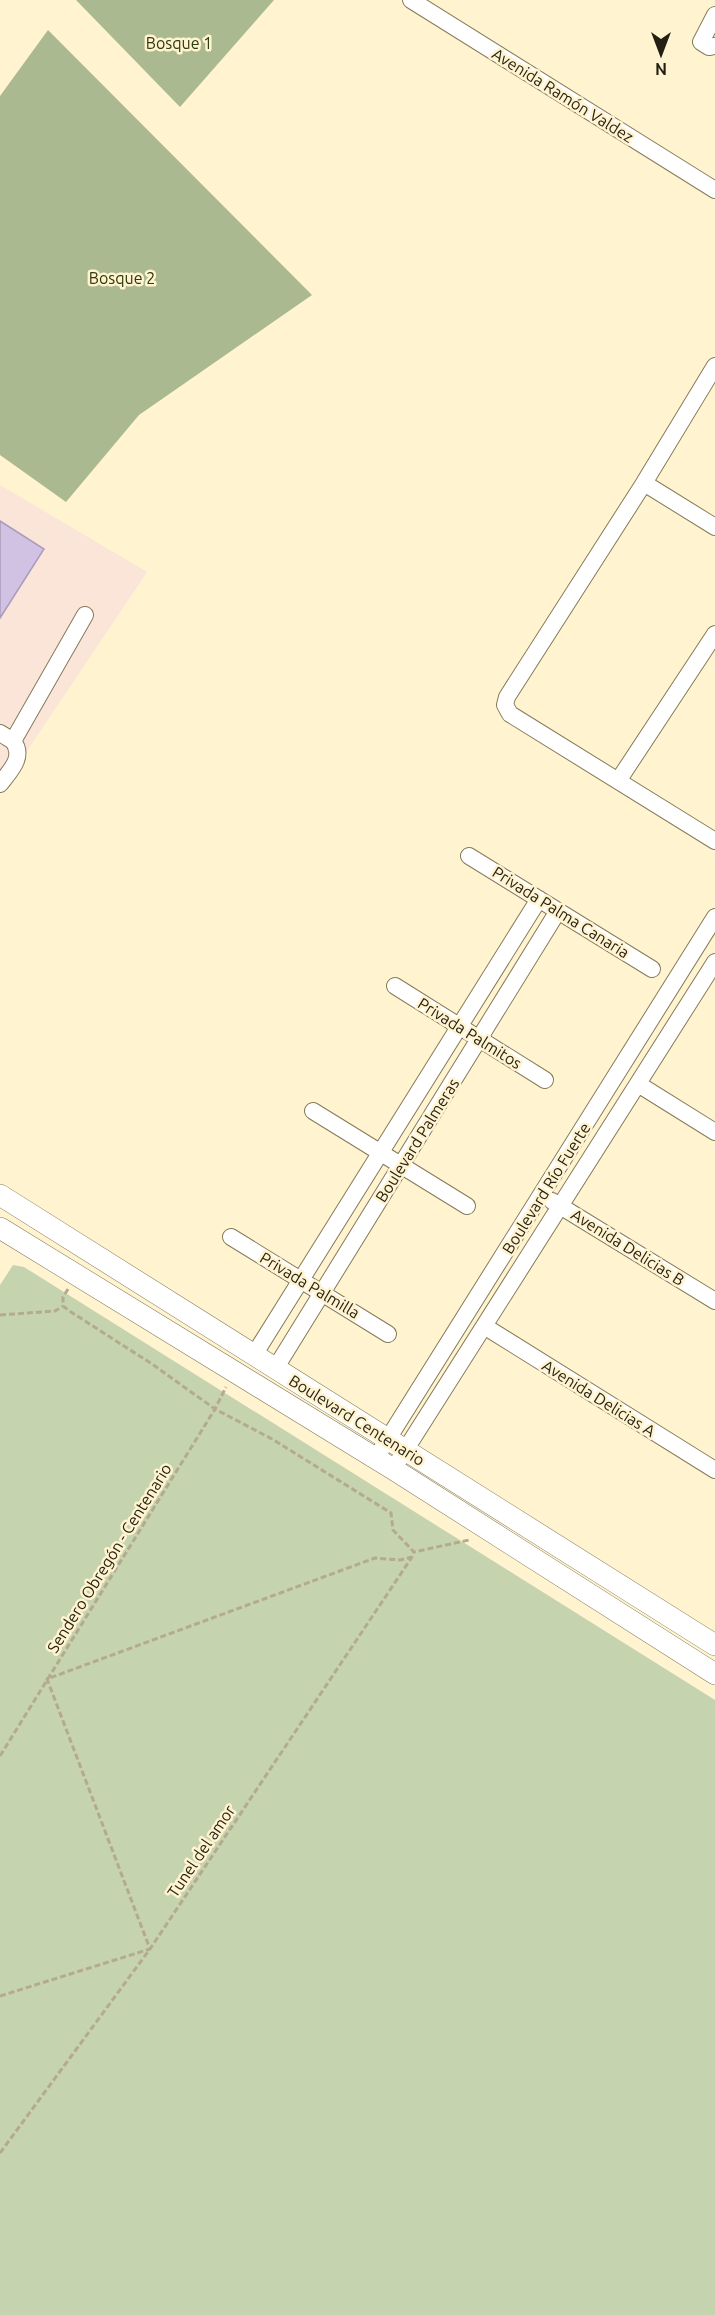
<svg xmlns="http://www.w3.org/2000/svg" width="715" height="2315" viewBox="0 0 715 2315" font-family="Ubuntu,sans-serif">
<style>
.commercial{fill:#fbe4d8}
.green{fill:#c6d3af}
.forest{fill:#abb991}
.building{fill:#d1c2e3;stroke:#aa9cbc;stroke-width:1.5}
.lines{fill:none;stroke-linecap:round;stroke-linejoin:round}
.minor-casing{stroke:#857b5a;stroke-width:18}
.major-casing{stroke:#857b5a;stroke-width:22}
.path{stroke:#b4aa8f;stroke-width:3;stroke-dasharray:6 3;stroke-linecap:butt}
.minor{stroke:#fff;stroke-width:16}
.major{stroke:#fff;stroke-width:21}
.labels{text-anchor:middle;dominant-baseline:central;stroke-width:5;stroke-linejoin:round;paint-order:stroke}
.park-label{font-size:16px;fill:#2e3b0d;stroke:#fff3d0}
.street-label{font-size:16px;fill:#231f12;stroke:#fff3d0}
</style>
<rect width="100%" height="100%" fill="#fff3d0"/>
<path class="commercial" d="M0,485L147,572L0,791Z"/>
<path class="green" d="M13,1265L24,1267L715,1700V2315H0V1285Z"/>
<path class="forest" d="M76,0H274L180,107Z
M48,30L312,295L139,415L66,502L0,455V96Z"/>
<path class="building" d="M0,521L44,549L0,618Z"/>
<g class="lines">
<g class="minor-casing">
<path id="minor" d="M411,0L715,190
M715,15L701,42L709,47L715,46
M715,366L644,483L507,697L505,705L510,714L715,841
M644,483L715,527
M0,733L13,741L85,615
M618,781L715,634
M0,784C10,771 25,757 13,741
M469,856L652,969
M395,986L545,1080
M638,1084L715,1132
M313,1111L467,1206
M552,1201L715,1301
M231,1237L388,1334
M484,1326L715,1470
M254,1355L539,899
M275,1369L558,911
M376,1458L715,917
M399,1460L715,962"/>
</g>
<g class="major-casing">
<path id="major" d="M0,1195L715,1645
M0,1228L393,1469L715,1674"/>
</g>
<path class="path" d="M68,1289L63,1297V1306L71,1312L152,1364L215,1409L272,1439L391,1513L393,1530L414,1552L469,1540
M0,1315L55,1311L63,1306
M0,1756L215,1409L226,1387
M0,1996L150,1949L47,1679L375,1558L400,1560L412,1557L414,1552
M0,2153L150,1949L412,1557"/>
<use href="#minor" class="minor"/>
<use href="#major" class="major"/>
</g>
<g class="labels">
<g class="park-label">
<text x="179" y="43">Bosque 1</text>
<text x="122" y="278">Bosque 2</text>
</g>
<g class="street-label">
<text transform="translate(563 95) rotate(32)">Avenida Ramón Valdez</text>
<text transform="translate(561 912) rotate(32)">Privada Palma Canaria</text>
<text transform="translate(470 1033) rotate(32)">Privada Palmitos</text>
<text transform="translate(417 1140) rotate(-58)">Boulevard Palmeras</text>
<text transform="translate(546 1188) rotate(-58)">Boulevard Río Fuerte</text>
<text transform="translate(628 1247) rotate(32)">Avenida Delicias B</text>
<text transform="translate(310 1285) rotate(31)">Privada Palmilla</text>
<text transform="translate(599 1398) rotate(32)">Avenida Delicias A</text>
<text transform="translate(357 1420) rotate(32)">Boulevard Centenario</text>
<text transform="translate(109 1558) rotate(-58)">Sendero Obregón - Centenario</text>
<text transform="translate(201 1851) rotate(-56)">Tunel del amor</text>
</g>
</g>
<g transform="translate(661 54) rotate(180)" stroke="#fff3d0" stroke-width="4.5" paint-order="stroke">
<path d="M0-4.5L10 22L0 15L-10 22Z" fill="#231f12"/>
<text y="-9" font-size="16" font-weight="bold" text-anchor="middle" fill="#231f12">N</text>
</g>
</svg>
